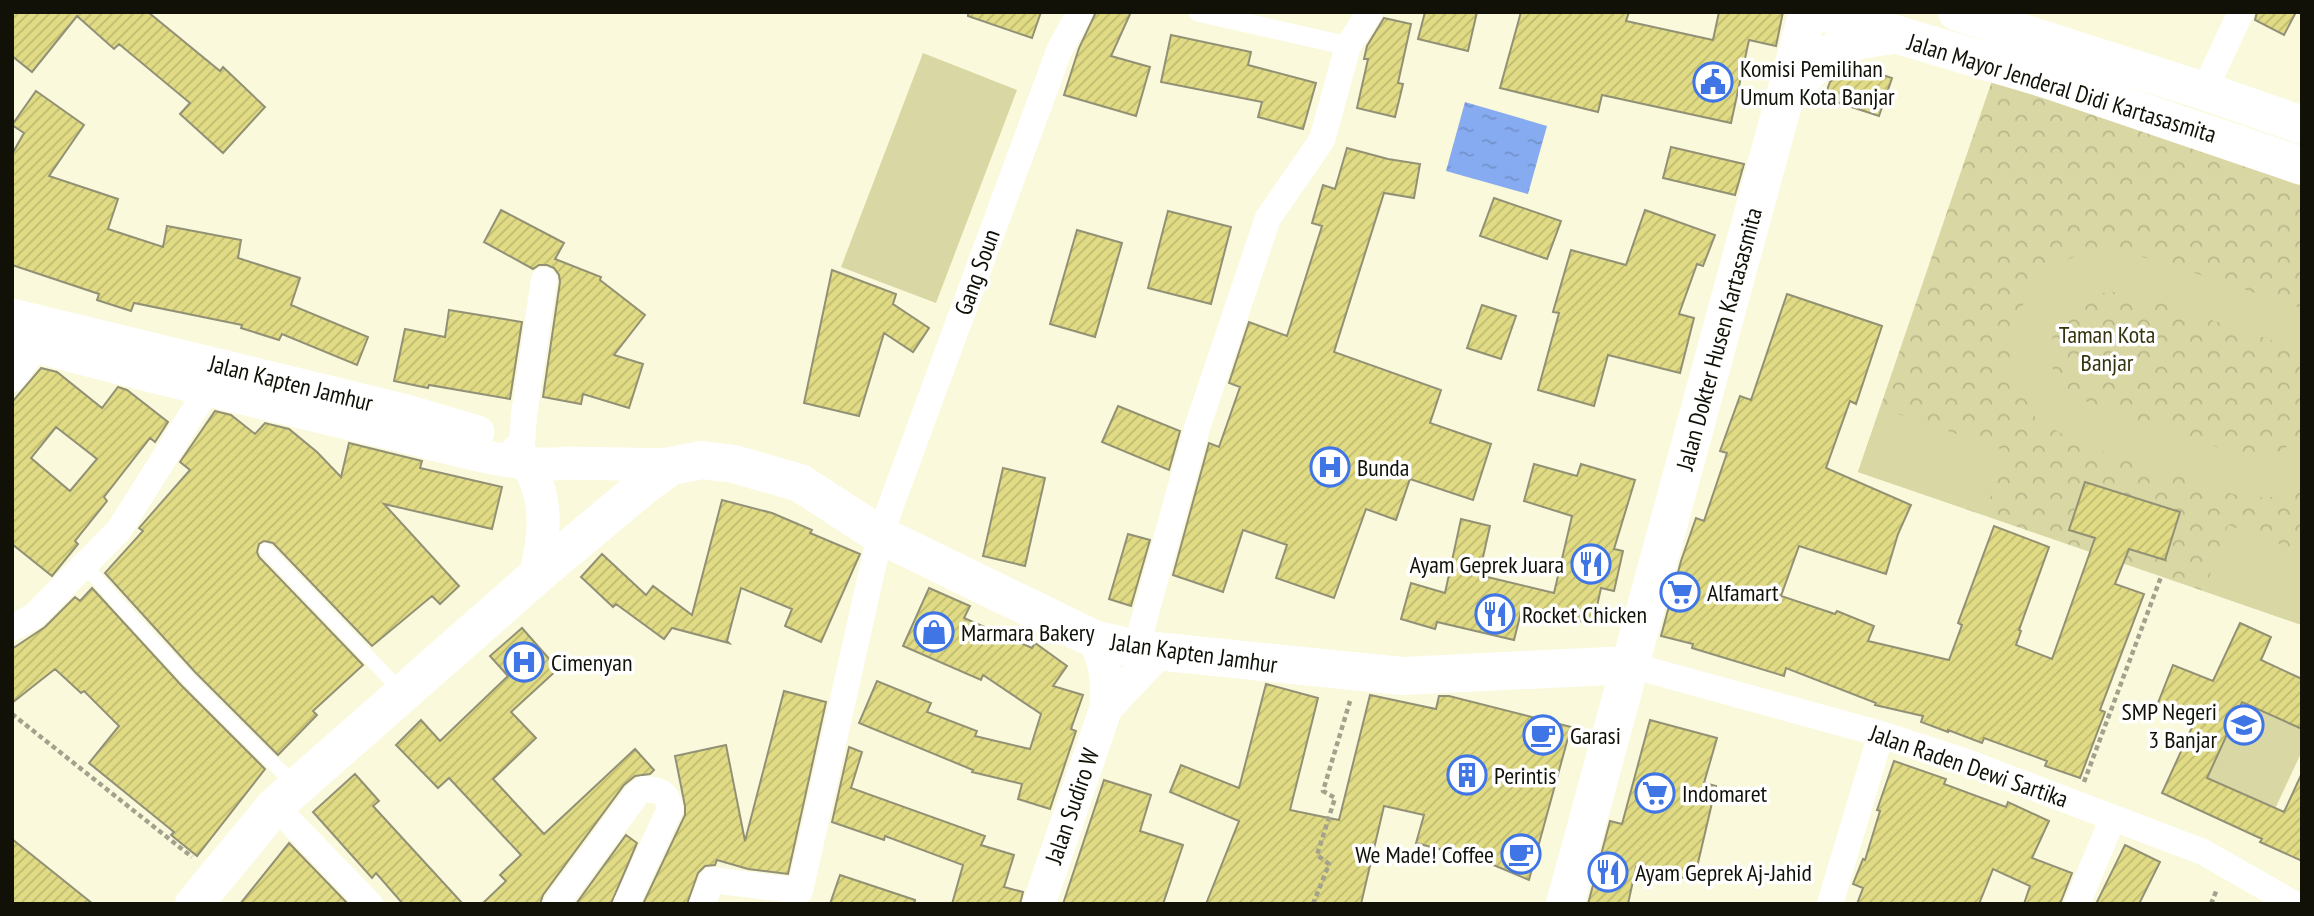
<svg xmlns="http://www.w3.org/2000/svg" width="2314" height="916" viewBox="0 0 2314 916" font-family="'PT Sans Narrow',sans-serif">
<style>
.park{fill:url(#park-crowns)}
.pitch{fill:#d9d7a3}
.water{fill:url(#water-ripples)}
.building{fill:url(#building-hatch);stroke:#929176;stroke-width:2;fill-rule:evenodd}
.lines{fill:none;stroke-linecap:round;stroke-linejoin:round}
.path{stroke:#a3a28c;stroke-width:4.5;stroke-dasharray:5 3.5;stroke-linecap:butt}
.service{stroke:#fff;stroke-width:14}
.pedestrian{stroke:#fff;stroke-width:19}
.minor{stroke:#fff;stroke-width:26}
.tertiary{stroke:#fff;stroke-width:33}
.secondary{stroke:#fff;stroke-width:38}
.primary{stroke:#fff;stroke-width:38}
.labels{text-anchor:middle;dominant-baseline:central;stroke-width:7;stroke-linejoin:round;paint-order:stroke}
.poi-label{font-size:24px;fill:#121107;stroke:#fff;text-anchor:start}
.street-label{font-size:24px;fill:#121107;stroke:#fff}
.park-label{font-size:24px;fill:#35330d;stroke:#fff}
</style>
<defs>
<pattern id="park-crowns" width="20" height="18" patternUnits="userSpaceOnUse" patternTransform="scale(1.75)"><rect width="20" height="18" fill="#d9d7a3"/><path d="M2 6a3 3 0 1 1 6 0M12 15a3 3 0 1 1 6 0" fill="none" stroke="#b9b88b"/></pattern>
<pattern id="water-ripples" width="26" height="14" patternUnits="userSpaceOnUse" patternTransform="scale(1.75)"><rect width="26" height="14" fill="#86abf0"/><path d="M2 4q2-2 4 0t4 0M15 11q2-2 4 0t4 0" fill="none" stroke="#7392cc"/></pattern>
<pattern id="building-hatch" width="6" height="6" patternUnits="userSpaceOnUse" patternTransform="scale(1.75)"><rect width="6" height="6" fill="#e0db84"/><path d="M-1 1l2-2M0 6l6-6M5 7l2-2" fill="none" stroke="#bfbb70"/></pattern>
</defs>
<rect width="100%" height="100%" fill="#faf9db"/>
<path class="park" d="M1996,69L2302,174V625L1858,472Z"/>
<path class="pitch" d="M923,53L1017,90L936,303L841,267Z
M2116,252L2152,259L2298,307L2302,310V359L2280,343L2142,297L2114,292L2088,294L2073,302L2055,326L2051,345L2052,367L2065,391L2107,411L2251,458C2275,457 2284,450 2302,435V486L2272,497L2245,498L2094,448L2062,434L2036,419L2014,378L2011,342L2020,309L2047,272L2076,255Z
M1880,408L2007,451L1984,515L1858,472Z
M2228,525L2302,552V625L2204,591Z
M2242,702L2302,729V751L2275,809L2207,778Z"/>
<path class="water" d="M1465,102L1547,126L1528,194L1446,171Z"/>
<path class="building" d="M12,12H148L220,71L223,67L265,107L223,153L180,114L190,103L119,44L114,49L77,16L32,72L12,56Z
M968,12H1041L1032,38L968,16Z
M1096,12H1131L1111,56L1150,67L1136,116L1064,95L1079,48Z
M1425,12H1477L1468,51L1418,39Z
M1521,12H1629L1626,21L1713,40L1719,12H1783L1776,46L1749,40L1731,123L1602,95L1598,112L1500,88Z
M2257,12H2296L2284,35L2255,20Z
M1384,18L1411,24L1398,83L1403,84L1395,117L1357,108L1368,59H1364L1367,46Z
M1171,35L1251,52L1248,65L1316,83L1303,129L1258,117L1262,102L1161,82Z
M1854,65L1892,78L1879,116L1824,98L1830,82Z
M36,91L84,125L49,176L118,199L108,229L163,247L167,226L241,240L238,258L300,278L291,305L368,337L357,365L282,334L279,340L241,328L242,325L134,303L131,311L97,300L99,294L12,265V154L24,133L12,125Z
M1671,147L1744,164L1735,195L1663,178Z
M1347,148L1388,159L1420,164L1414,198L1384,193L1334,352L1441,390L1430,423L1491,444L1473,500L1410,479L1396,520L1366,509L1334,598L1276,578L1287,545L1243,530L1223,592L1173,575L1209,443L1219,447L1240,387L1229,383L1249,322L1287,336L1322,226L1312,223L1323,185L1335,189Z
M1494,198L1561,221L1547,259L1480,236Z
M501,210L564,243L555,259L601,277L600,280L645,315L614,355L643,364L629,408L583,394L581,404L543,397L560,282L559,275L554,268L547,265H539L533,269L484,242Z
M1645,210L1715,235L1703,266L1697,264L1679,314L1694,318L1680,373L1608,355L1594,406L1538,390L1559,313L1553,312L1571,250L1626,265Z
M1168,211L1231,227L1211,304L1148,288Z
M1077,230L1122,243L1095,337L1050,324Z
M832,270L896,294L893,304L929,328L913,352L884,333L859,416L804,403Z
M1787,294L1882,326L1856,404L1850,401L1826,468L1911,505L1898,534L1886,574L1799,546L1781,596L1835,614L1837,611L1874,626L1868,641L1949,660L1962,625L1958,623L1994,526L2049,547L2019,630L2021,631L2016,645L2052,659L2095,538L2069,530L2085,482L2180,512L2165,560L2129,549L2115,584L2144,594L2100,710L2105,712L2080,778L2045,766L2047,761L1984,738L1982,743L1948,730V732L1921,722L1923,716L1875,705L1876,703L1786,668L1784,676L1692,648L1693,644L1661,636L1681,561L1696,518L1704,521L1727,453L1720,451L1740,396L1751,400Z
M1482,305L1516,316L1501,359L1467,348Z
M449,310L522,322L510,399L429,385L428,388L394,381L405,329L445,337Z
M41,368L57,372L102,408L118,387L127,390L168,422L155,442L150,438L104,497L107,501L75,541L78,544L52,576L12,544V402ZM56,427L97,459L70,491L31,458Z
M1118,406L1180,431L1169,470L1102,442Z
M215,411L231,415L255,434L265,423L289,429L317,452L341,477L349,443L422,461L420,468L502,487L492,529L384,504L459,586L440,604L432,596L372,646L273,543L264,541L259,544L257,552L259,557L363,665L313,711L317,715L278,755L195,672L105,573L143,531L139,528L190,470L180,462Z
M1534,464L1577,476L1581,464L1635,480L1614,549L1623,551L1614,591L1601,588L1593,624L1522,608L1514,640L1437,622L1435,629L1401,619L1411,583L1445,593L1461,519L1490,526L1479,575L1554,593L1572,516L1524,501Z
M1003,468L1045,478L1025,566L983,556Z
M722,500L772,513L812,530L810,533L860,554L821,642L785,626L792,609L741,588L727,641L729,643L672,628L664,639L616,604L613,607L581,577L602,554L646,595L653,586L692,615Z
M1128,534L1150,540L1131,606L1109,599Z
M92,588L181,685L265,769L197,856L171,835L174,832L89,763L119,726L84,691L81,693L55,669L12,703V649L45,627L75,597L80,601Z
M929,588L970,606L964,618L1032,648L1035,643L1067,666L1053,686L1083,695L1071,729L1076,731L1050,809L1018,799L1022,784L972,772L973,770L859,723L877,681L931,703L927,712L977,731L975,736L1030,749L1041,714L983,675L981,680L903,646Z
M2240,623L2271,637L2261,660L2302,679V729L2242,702L2207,778L2284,812L2302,773V861L2260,842L2262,839L2162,793L2194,723L2156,708L2173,665L2213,681Z
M522,628L558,669L511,712L536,738L493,779L544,834L635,749L654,770L650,774L635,776L624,785L543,895L540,904H482L506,881L500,875L521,855L449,778L438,788L396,745L421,720L440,741L508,676L490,656Z
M1266,684L1318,698L1290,810L1339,820L1370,695L1436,709L1439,696H1449L1571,727L1529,880L1484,861L1416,843L1424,815L1384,806L1361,904H1206L1239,821L1170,792L1181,765L1239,788Z
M784,691L826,702L788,874L748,869L717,860L715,865L705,866L698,873L687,904H643L685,815V806L675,756L726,745L745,841Z
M1650,720L1717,738L1704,783L1716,786L1694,880L1636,867L1628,904H1588L1610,821L1622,824Z
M849,747L862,752L851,788L985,836L981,845L1014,855L1004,887L1023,892L1020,904H952L963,865L885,836L884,840L832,822Z
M1894,761L1946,779L1944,784L2006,807L2008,802L2049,821L2032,858L2072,873L2060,904H2024L2030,886L1993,869L1979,904H1857L1863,888L1853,884L1863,859L1865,860L1880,811L1877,810Z
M355,774L379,801L373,806L463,904H403L376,873L372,878L313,812Z
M1104,780L1151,795L1140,831L1183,845L1163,904H1063Z
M626,835L637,843L611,904H576Z
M12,839L93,904H12Z
M289,843L348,904H240Z
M2125,845L2160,862L2139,904H2096Z
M840,875L915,900L914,904H830Z"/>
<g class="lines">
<path class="path" d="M12,714L192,857
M2084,782L2161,577
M1313,904L1329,864L1317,855L1335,798L1323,791L1350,701
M2211,904L2217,889"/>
<path class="service" d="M266,550L403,693
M85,565C151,643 223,716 297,786"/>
<path class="pedestrian" d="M1198,12L1348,46"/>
<path class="minor" d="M2204,91L2241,12
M12,379L37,347
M522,445L524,415L544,280
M12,628L34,616L119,530L207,390
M1136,649L1197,428L1268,218L1322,140L1348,46L1370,12
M1630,665L1881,734L1961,760L2203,852L2294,904
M275,806L370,904
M556,904L637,794L644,789C661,790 667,792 670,809L626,904
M702,904L712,880L800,891L880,535L1059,51L1080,12
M1830,904L1881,734
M2077,904L2113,818"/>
<path class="tertiary" d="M12,315L407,411L478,432
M12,340C137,374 263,403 389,433C439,444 516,470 566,463L675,465
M518,450C550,491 547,532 534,580
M1106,708L1159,652
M1039,904L1106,708C1108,682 1106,662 1094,639"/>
<path class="secondary" d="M194,904L275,806L542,571L646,484L671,466L702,460L734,464L800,483L880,535L1094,639L1136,649L1402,676L1630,665"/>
<path class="primary" d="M1821,12L2049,80L2302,166
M1957,12L2204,91L2302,125
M1788,93C1807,73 1827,50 1854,42C1866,38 1880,37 1893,35
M1565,904L1808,12"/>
</g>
<defs>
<g id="civic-ring" transform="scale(2.0125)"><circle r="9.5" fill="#fff" stroke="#3f75e5" stroke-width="1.5"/><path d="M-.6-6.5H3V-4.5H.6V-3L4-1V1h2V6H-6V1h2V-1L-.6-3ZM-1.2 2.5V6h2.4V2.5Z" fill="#3f75e5"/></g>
<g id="hospital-ring" transform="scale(2.0125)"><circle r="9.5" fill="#fff" stroke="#3f75e5" stroke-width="1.5"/><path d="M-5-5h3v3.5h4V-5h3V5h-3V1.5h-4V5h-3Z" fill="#3f75e5"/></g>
<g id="restaurant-ring" transform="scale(2.0125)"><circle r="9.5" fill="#fff" stroke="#3f75e5" stroke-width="1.5"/><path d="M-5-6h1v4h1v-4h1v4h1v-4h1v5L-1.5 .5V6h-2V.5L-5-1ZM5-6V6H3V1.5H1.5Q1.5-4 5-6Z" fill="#3f75e5"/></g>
<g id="supermarket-ring" transform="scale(2.0125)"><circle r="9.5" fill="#fff" stroke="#3f75e5" stroke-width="1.5"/><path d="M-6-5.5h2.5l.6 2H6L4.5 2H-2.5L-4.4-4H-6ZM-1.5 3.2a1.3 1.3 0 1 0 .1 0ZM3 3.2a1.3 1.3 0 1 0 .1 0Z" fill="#3f75e5"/></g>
<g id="shop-ring" transform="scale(2.0125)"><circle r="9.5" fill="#fff" stroke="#3f75e5" stroke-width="1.5"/><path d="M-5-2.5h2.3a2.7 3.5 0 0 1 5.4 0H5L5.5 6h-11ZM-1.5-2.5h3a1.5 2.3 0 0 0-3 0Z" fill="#3f75e5"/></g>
<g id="school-ring" transform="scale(2.0125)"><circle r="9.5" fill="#fff" stroke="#3f75e5" stroke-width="1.5"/><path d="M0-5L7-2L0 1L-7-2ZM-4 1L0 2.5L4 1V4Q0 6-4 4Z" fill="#3f75e5"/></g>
<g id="cafe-ring" transform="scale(2.0125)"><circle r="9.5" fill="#fff" stroke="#3f75e5" stroke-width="1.5"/><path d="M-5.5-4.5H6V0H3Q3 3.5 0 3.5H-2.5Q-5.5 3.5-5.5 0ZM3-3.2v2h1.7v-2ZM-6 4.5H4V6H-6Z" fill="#3f75e5"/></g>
<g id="building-ring" transform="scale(2.0125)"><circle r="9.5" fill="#fff" stroke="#3f75e5" stroke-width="1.5"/><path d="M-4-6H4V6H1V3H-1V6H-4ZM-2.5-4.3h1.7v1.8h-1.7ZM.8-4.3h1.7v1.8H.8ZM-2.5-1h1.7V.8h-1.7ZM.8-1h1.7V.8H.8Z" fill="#3f75e5"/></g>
</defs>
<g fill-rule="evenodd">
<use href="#civic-ring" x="1713" y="82"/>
<use href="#hospital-ring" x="1330" y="467"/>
<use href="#restaurant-ring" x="1591" y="564"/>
<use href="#supermarket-ring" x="1680" y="592"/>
<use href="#restaurant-ring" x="1495" y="614"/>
<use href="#shop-ring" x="934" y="632"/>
<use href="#hospital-ring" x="524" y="662"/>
<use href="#school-ring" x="2244" y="725"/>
<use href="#cafe-ring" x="1543" y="735"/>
<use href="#building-ring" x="1467" y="775"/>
<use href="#supermarket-ring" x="1655" y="793"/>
<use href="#cafe-ring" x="1521" y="854"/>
<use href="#restaurant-ring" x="1608" y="872"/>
</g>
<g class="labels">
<g class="poi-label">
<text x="1740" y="68">Komisi Pemilihan<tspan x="1740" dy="28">Umum Kota Banjar</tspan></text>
<text x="1357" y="467">Bunda</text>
<text x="1564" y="564" text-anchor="end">Ayam Geprek Juara</text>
<text x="1707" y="592">Alfamart</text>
<text x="1522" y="614">Rocket Chicken</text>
<text x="961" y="632">Marmara Bakery</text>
<text x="551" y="662">Cimenyan</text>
<text x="2217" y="711" text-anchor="end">SMP Negeri<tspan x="2217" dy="28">3 Banjar</tspan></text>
<text x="1570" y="735">Garasi</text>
<text x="1494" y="775">Perintis</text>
<text x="1682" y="793">Indomaret</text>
<text x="1494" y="854" text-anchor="end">We Made! Coffee</text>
<text x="1635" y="872">Ayam Geprek Aj-Jahid</text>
</g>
<g class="street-label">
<text transform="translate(2062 88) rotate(17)">Jalan Mayor Jenderal Didi Kartasasmita</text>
<text transform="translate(977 272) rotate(-70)">Gang Soun</text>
<text transform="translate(1719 339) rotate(-75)">Jalan Dokter Husen Kartasasmita</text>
<text transform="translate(291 383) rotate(14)">Jalan Kapten Jamhur</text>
<text transform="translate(1194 653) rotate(8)">Jalan Kapten Jamhur</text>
<text transform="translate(1969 766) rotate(19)">Jalan Raden Dewi Sartika</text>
<text transform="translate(1072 806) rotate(-71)">Jalan Sudiro W</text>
</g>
<g class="park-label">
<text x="2107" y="334">Taman Kota<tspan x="2107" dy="28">Banjar</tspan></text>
</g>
</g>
<rect width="2314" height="916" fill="none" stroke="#121107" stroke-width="28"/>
</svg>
